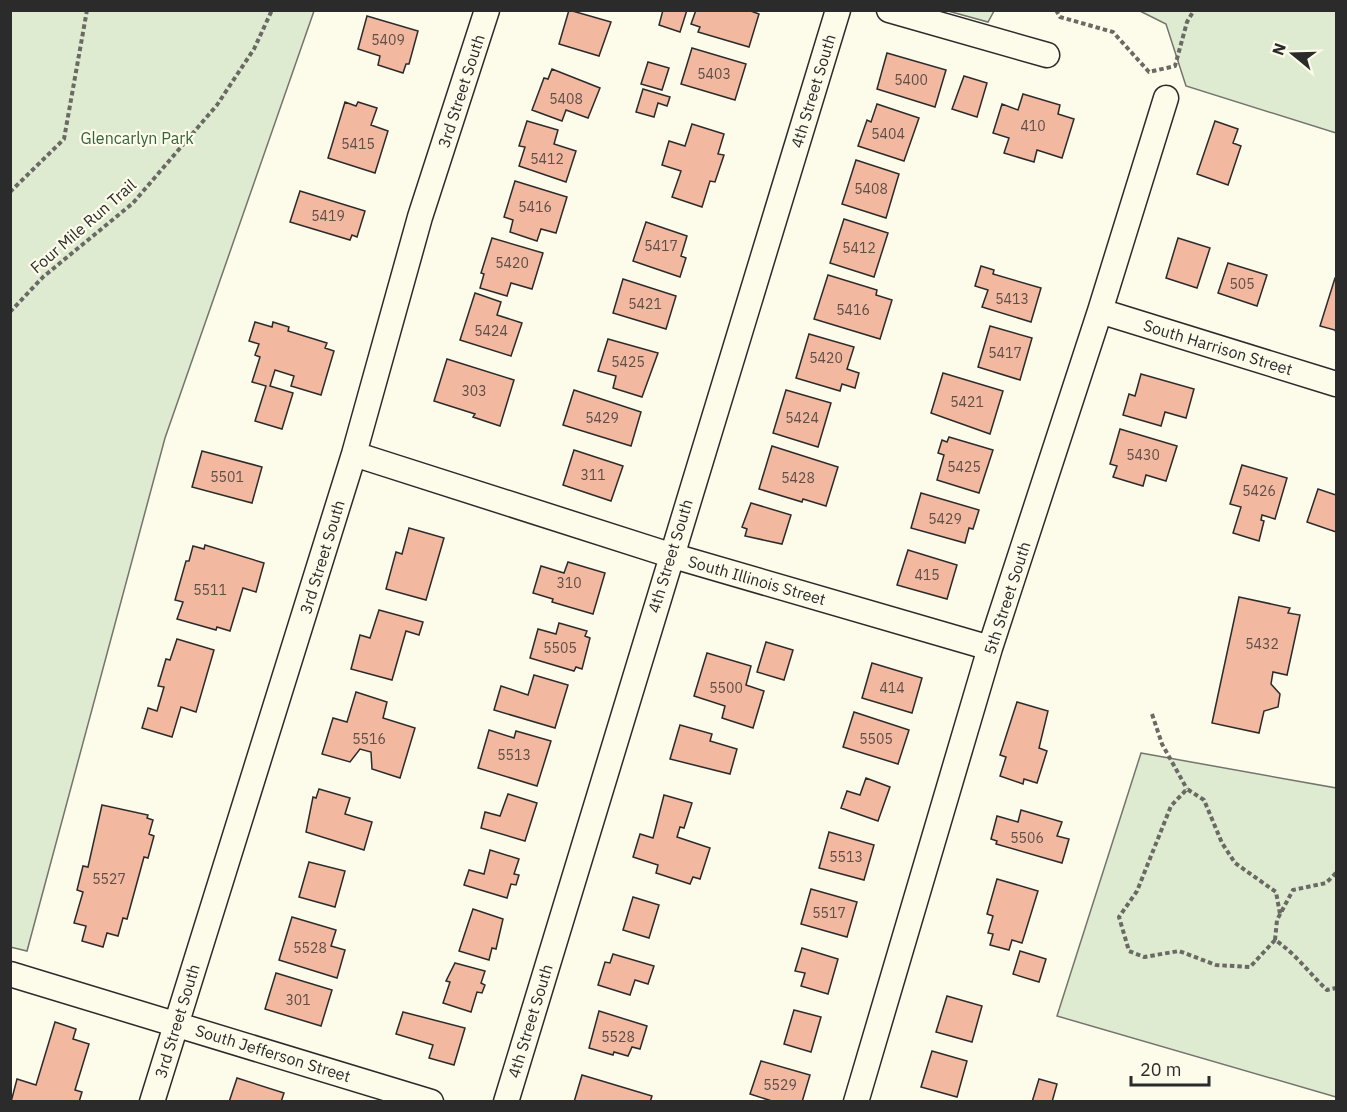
<svg xmlns="http://www.w3.org/2000/svg" width="1347" height="1112" viewBox="0 0 1347 1112" font-family="'IBM Plex Sans',sans-serif">
<style>
.green{fill:#deebd1;stroke:#74746e;stroke-width:1.5}
.building{fill:#f2b8a0;stroke:#2b2b2b;stroke-width:1.5}
.lines{fill:none;stroke-linecap:round;stroke-linejoin:round}
.minor-casing{stroke:#2b2b2b;stroke-width:27}
.path{stroke:#6a6964;stroke-width:4;stroke-dasharray:4.5 3;stroke-linecap:butt}
.minor{stroke:#fdfbea;stroke-width:24}
.labels{text-anchor:middle;dominant-baseline:central;stroke-width:4.5;stroke-linejoin:round;paint-order:stroke}
.number-label{font-size:14px;fill:#5d4e48}
.street-label{font-size:16px;fill:#2b2b2b;stroke:#fdfbea}
.park-label{font-size:16px;fill:#34623c;stroke:#fdfbea}
</style>
<rect width="100%" height="100%" fill="#fdfbea"/>
<path class="green" d="M11,10L314,11L165,438L27,951L10,947Z
M948,11H994L988,22Z
M1140,11H1336V133L1186,86L1166,24Z
M1141,753L1336,788V1097L1057,1016Z"/>
<path class="building" d="M569,10L611,22L599,56L559,44Z
M663,10H687L680,32L659,25Z
M696,10H748L759,14L749,47L698,32L700,27L691,24Z
M367,16L418,31L409,64H406L403,73L378,65L380,56L358,49Z
M692,48L746,64L735,100L681,84Z
M887,53L946,70L935,107L877,89Z
M648,62L669,68L662,90L641,84Z
M552,69L600,88L588,118L566,110L562,121L532,110L544,78L548,79Z
M964,76L987,83L977,117L952,109Z
M643,89L670,97L667,106L658,103L654,117L636,112Z
M1023,94L1060,105L1058,114L1074,119L1062,158L1037,150L1034,162L1004,153L1009,138L993,133L1002,104L1018,110Z
M345,102L356,106L358,102L377,108L371,125L388,131L375,173L328,158Z
M877,104L919,118L904,161L858,146L867,120L871,122Z
M527,121L558,130L554,144L576,151L566,182L519,166L525,147L519,146Z
M1215,121L1238,129L1233,143L1241,146L1228,185L1197,174Z
M692,124L724,134L718,154L724,155L715,182L710,181L702,207L672,197L681,171L662,165L669,141L685,146Z
M856,160L899,174L886,218L842,204Z
M515,181L567,197L556,233L541,229L537,241L510,232L513,220L504,217Z
M300,191L365,211L357,237L352,235L350,240L290,222Z
M844,219L888,233L874,277L830,263Z
M646,222L687,236L681,256L686,258L680,277L633,261Z
M492,238L543,253L532,289L511,283L507,296L480,288L484,274L481,273Z
M1178,238L1210,248L1197,288L1166,278Z
M1228,263L1267,275L1257,306L1218,293Z
M981,266L994,270L993,274L1041,288L1031,322L982,307L988,290L975,286Z
M828,275L877,290L876,295L892,300L880,339L814,319Z
M1335,278H1336V333L1335,330L1320,326Z
M623,279L676,296L666,329L613,313Z
M475,293L501,302L497,315L522,323L511,356L460,340Z
M255,322L272,327L273,322L289,327L288,331L327,343L325,348L334,351L321,395L291,386L294,376L275,370L270,386L293,393L282,429L255,421L266,386L252,382L260,357L255,355L259,344L249,341Z
M990,326L1032,338L1020,380L978,367Z
M809,334L854,347L847,369L859,373L855,388L842,384L840,391L796,378Z
M608,339L658,353L642,397L613,388L616,376L598,371Z
M447,359L514,380L500,426L473,417L475,414L434,401Z
M943,373L1003,391L990,434L931,413Z
M1141,374L1194,389L1186,418L1165,412L1161,426L1123,415L1129,394L1135,396Z
M574,390L641,412L631,446L563,425Z
M786,390L831,403L818,447L773,433Z
M1120,429L1177,446L1166,481L1146,475L1143,486L1113,477L1117,466L1110,464Z
M949,437L993,450L979,493L937,480L944,455L938,453L942,440L947,442Z
M772,446L838,467L826,506L803,499L802,502L759,489Z
M574,450L623,466L611,501L563,485Z
M202,451L262,467L252,503L192,487Z
M1242,465L1287,478L1275,519L1262,515L1261,520L1264,521L1259,541L1233,533L1241,507L1230,504Z
M1318,489L1336,495V532L1307,522Z
M921,493L979,510L973,529L969,528L965,543L911,528Z
M751,503L791,515L782,544L745,536L747,529L742,527Z
M409,528L444,538L426,600L386,589L396,552L402,554Z
M205,545L264,563L256,592L243,588L230,631L217,627L216,630L177,619L183,602L175,600L186,561H189L193,546L204,549Z
M908,550L957,565L947,599L897,585Z
M568,562L605,573L593,614L552,602L553,599L533,593L541,566L564,573Z
M1239,597L1290,608L1288,613L1300,615L1287,675L1273,672L1271,684L1280,694L1278,707L1264,711L1259,733L1212,723Z
M379,610L423,622L419,635L406,631L392,680L351,669L360,635L370,638Z
M559,623L587,631L585,636L590,638L582,669L576,667L574,671L530,658L538,629L556,634Z
M177,639L214,650L196,712L181,707L172,737L142,728L148,708L157,711L164,687L158,686L166,659L170,660Z
M766,642L793,650L784,680L757,672Z
M707,653L751,666L746,685L764,691L753,728L722,718L725,706L694,696Z
M872,663L922,678L912,713L862,698Z
M534,675L568,685L555,728L494,710L501,686L528,695Z
M356,692L387,702L383,718L415,728L400,778L372,769L371,752L360,749L350,762L322,754L333,718L347,722Z
M1017,702L1048,711L1039,748L1047,751L1037,783L1024,779L1023,784L1000,776L1006,757L1000,755Z
M854,712L909,730L898,764L843,747Z
M680,725L712,734L710,741L737,749L730,774L670,759Z
M489,730L514,738L516,731L551,741L537,786L478,768Z
M866,778L890,787L878,821L841,808L847,791L860,795Z
M319,789L350,798L345,814L372,822L364,850L306,832L313,797L316,798Z
M508,794L537,803L525,841L481,828L485,812L500,816Z
M664,795L692,803L684,828L680,827L677,837L710,848L700,879L693,877L690,884L656,873L658,865L633,857L640,834L653,838Z
M102,805L148,815L147,818L153,820L149,834L154,836L148,858L144,857L127,919L123,918L118,936L107,933L103,947L82,941L86,926L74,923L83,892L77,890L83,866L88,867Z
M1021,810L1062,822L1057,836L1069,839L1062,863L996,844L997,841L991,839L997,816L1018,822Z
M829,832L874,845L864,880L819,868Z
M490,850L519,859L514,874L519,875L516,885L511,884L507,898L464,885L469,870L484,874Z
M309,862L345,871L335,907L299,897Z
M997,879L1038,891L1022,943L1012,940L1009,950L990,945L993,934L988,933L993,916L987,914Z
M811,889L857,902L847,937L801,924Z
M633,897L659,905L649,938L623,930Z
M473,909L503,919L496,949L492,948L489,960L459,951Z
M292,917L336,930L331,946L345,950L337,978L279,960Z
M802,948L838,959L828,994L801,986L805,973L795,971Z
M1020,951L1046,959L1039,982L1013,974Z
M613,954L654,966L648,984L635,980L630,995L598,985L605,962L610,963Z
M455,963L485,971L481,983L485,985L482,993L477,992L471,1012L443,1003L450,982L446,981Z
M276,973L332,990L321,1026L265,1009Z
M947,996L982,1006L972,1042L936,1032Z
M794,1010L821,1017L811,1052L784,1044Z
M599,1011L647,1026L640,1049L632,1047L628,1056L614,1052L613,1055L589,1048Z
M403,1012L465,1028L454,1065L429,1058L433,1045L396,1034Z
M55,1022L76,1029L73,1039L89,1044L75,1090L82,1092L79,1102H11L17,1079L36,1085Z
M932,1051L967,1061L957,1097L921,1087Z
M761,1061L810,1075L802,1102H775L750,1094Z
M582,1075L652,1096L650,1102H574Z
M237,1078L284,1093L281,1102H229Z
M1039,1079L1057,1084L1052,1102H1032Z"/>
<g class="lines">
<g class="minor-casing">
<path id="minor" d="M889,10L1047,55
M1100,311L1336,384
M354,454L670,555L990,648
M10,974L431,1102
M152,1102L354,454L420,217L487,10
M506,1102L838,10
M856,1102L990,648L1100,311L1166,98"/>
</g>
<path class="path" d="M1056,10L1060,17L1113,32L1149,72L1175,66L1187,22L1194,10
M10,192L64,139L87,10
M10,312L43,277L133,203L217,105L254,49L272,10
M1152,714L1162,744L1187,789
M1336,873L1326,883L1293,890L1277,920L1275,940C1295,953 1310,974 1327,990L1336,988
M1275,940L1250,967L1216,965L1179,951L1144,957L1129,951L1119,917L1137,891L1171,806L1187,789L1204,800L1222,843L1235,863L1276,892L1280,914"/>
<use href="#minor" class="minor"/>
</g>
<g class="labels">
<g class="number-label">
<text x="388" y="40">5409</text>
<text x="714" y="74">5403</text>
<text x="911" y="80">5400</text>
<text x="566" y="99">5408</text>
<text x="1033" y="126">410</text>
<text x="888" y="134">5404</text>
<text x="358" y="144">5415</text>
<text x="547" y="159">5412</text>
<text x="871" y="189">5408</text>
<text x="535" y="207">5416</text>
<text x="328" y="216">5419</text>
<text x="661" y="246">5417</text>
<text x="859" y="248">5412</text>
<text x="512" y="263">5420</text>
<text x="1242" y="284">505</text>
<text x="1012" y="299">5413</text>
<text x="645" y="304">5421</text>
<text x="853" y="310">5416</text>
<text x="491" y="331">5424</text>
<text x="1005" y="353">5417</text>
<text x="826" y="358">5420</text>
<text x="628" y="362">5425</text>
<text x="474" y="391">303</text>
<text x="967" y="402">5421</text>
<text x="602" y="418">5429</text>
<text x="802" y="418">5424</text>
<text x="1143" y="455">5430</text>
<text x="964" y="467">5425</text>
<text x="593" y="475">311</text>
<text x="227" y="477">5501</text>
<text x="798" y="478">5428</text>
<text x="1259" y="491">5426</text>
<text x="945" y="519">5429</text>
<text x="927" y="575">415</text>
<text x="569" y="583">310</text>
<text x="210" y="590">5511</text>
<text x="1262" y="644">5432</text>
<text x="560" y="648">5505</text>
<text x="726" y="688">5500</text>
<text x="892" y="688">414</text>
<text x="369" y="739">5516</text>
<text x="876" y="739">5505</text>
<text x="514" y="755">5513</text>
<text x="1027" y="838">5506</text>
<text x="846" y="857">5513</text>
<text x="109" y="879">5527</text>
<text x="829" y="913">5517</text>
<text x="310" y="948">5528</text>
<text x="298" y="1000">301</text>
<text x="618" y="1037">5528</text>
<text x="780" y="1085">5529</text>
</g>
<g class="street-label">
<text transform="translate(461 91) rotate(-72)">3rd Street South</text>
<text transform="translate(813 91) rotate(-73)">4th Street South</text>
<text transform="translate(83 226) rotate(-41)">Four Mile Run Trail</text>
<text transform="translate(1218 347) rotate(17)">South Harrison Street</text>
<text transform="translate(670 556) rotate(-73)">4th Street South</text>
<text transform="translate(322 557) rotate(-73)">3rd Street South</text>
<text transform="translate(757 580) rotate(16)">South Illinois Street</text>
<text transform="translate(1007 598) rotate(-72)">5th Street South</text>
<text transform="translate(177 1021) rotate(-73)">3rd Street South</text>
<text transform="translate(530 1021) rotate(-73)">4th Street South</text>
<text transform="translate(273 1053) rotate(17)">South Jefferson Street</text>
</g>
<g class="park-label">
<text x="137" y="138">Glencarlyn Park</text>
</g>
</g>
<rect width="1347" height="1112" fill="none" stroke="#2b2b2b" stroke-width="24"/>
<g transform="translate(1293 54) rotate(289)" stroke="#fdfbea" stroke-width="4.5" paint-order="stroke">
<path d="M0-4.5L10 22L0 15L-10 22Z" fill="#2b2b2b"/>
<text y="-9" font-size="16" font-weight="bold" text-anchor="middle" fill="#2b2b2b">N</text>
</g>
<path d="M1131 1076v9h78v-9" fill="none" stroke="#2b2b2b" stroke-width="3"/>
<text x="1140" y="1076" font-size="18" fill="#2b2b2b" stroke="#fdfbea" stroke-width="4.5" paint-order="stroke">20 m</text>
</svg>
